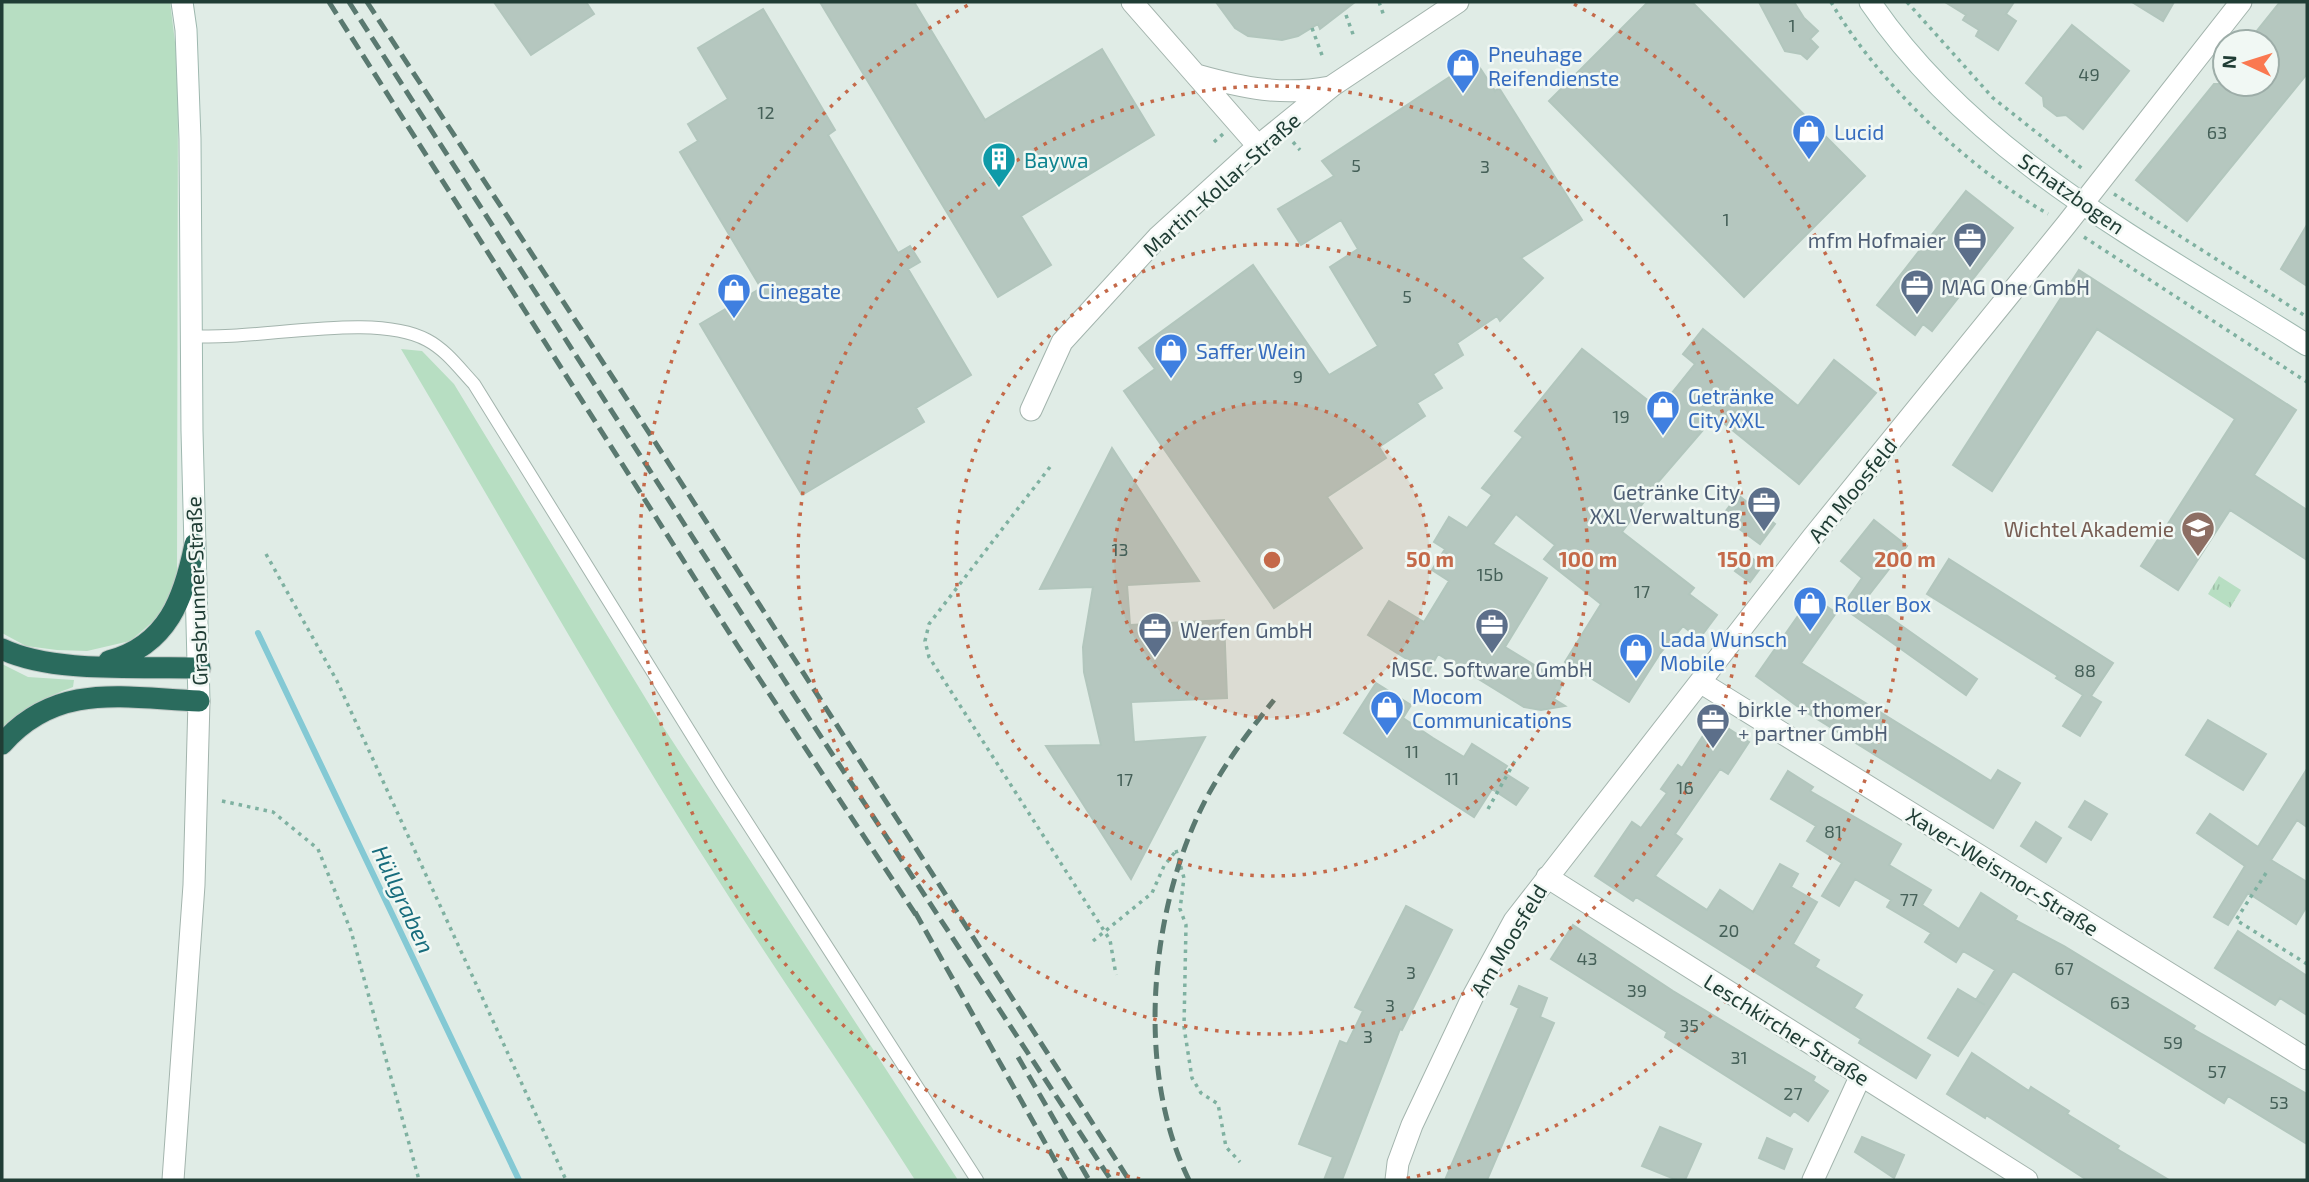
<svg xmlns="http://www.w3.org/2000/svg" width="2309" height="1182" viewBox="0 0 2309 1182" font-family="'Exo 2',sans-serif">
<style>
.grass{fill:#b7dec2}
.park{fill:url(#park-tufts)}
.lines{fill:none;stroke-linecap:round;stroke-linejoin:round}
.stream{stroke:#84c9d4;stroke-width:6}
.building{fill:#b5c7bf;stroke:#b2c6bd;stroke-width:2}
.lane-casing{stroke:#a3b4ad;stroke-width:14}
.street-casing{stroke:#a3b4ad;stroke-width:23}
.secondary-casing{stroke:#9eb8af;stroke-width:23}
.highway-casing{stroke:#c1c9c6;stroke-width:23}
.path{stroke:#7fb1a1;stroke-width:3.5;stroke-dasharray:3.5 5;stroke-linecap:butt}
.lane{stroke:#fff;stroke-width:12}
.street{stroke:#fff;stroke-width:21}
.secondary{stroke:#fff;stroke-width:21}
.highway{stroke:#2a6b5d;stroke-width:21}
.rail{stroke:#5a7970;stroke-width:5;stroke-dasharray:14 7;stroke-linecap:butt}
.ring{fill:none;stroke:#c46949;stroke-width:3.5;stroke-dasharray:3.5 7}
.labels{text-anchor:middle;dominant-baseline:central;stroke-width:5;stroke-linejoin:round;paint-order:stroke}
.number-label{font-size:18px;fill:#456058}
.shop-label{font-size:21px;fill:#366cbe;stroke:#f1f8f4;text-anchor:start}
.culture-label{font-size:21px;fill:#0d838f;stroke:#f1f8f4;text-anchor:start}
.street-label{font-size:21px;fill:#203d35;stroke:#f1f8f4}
.service-label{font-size:21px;fill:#4e5e75;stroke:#f1f8f4;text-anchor:start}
.education-label{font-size:21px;fill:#785e54;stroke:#f1f8f4;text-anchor:end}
.water-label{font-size:23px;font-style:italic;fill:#176c7c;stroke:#f1f8f4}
.centre{fill:#c46949;stroke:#f1f8f4;stroke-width:3.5}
.ring-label{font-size:21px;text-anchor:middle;font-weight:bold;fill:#c46949;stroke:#f1f8f4;stroke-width:5;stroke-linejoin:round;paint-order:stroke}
</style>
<defs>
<pattern id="park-tufts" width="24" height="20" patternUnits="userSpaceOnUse" patternTransform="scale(1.75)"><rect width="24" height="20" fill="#b7dec2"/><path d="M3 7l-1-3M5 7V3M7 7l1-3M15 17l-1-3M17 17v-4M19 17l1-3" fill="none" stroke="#9dbfa7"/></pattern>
</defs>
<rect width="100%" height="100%" fill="#e0ece6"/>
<path class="grass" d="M2,2H170L178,66L177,583L162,614L130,641L87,651L57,650L26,646L2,633Z
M401,349L422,351L454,384L660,722L958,1180H915C850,1077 780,978 715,875C605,703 505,524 401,349Z
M2,664L28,677L74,680L73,687C46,697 21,709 2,731Z"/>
<path class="park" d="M2219,576L2241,590L2230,608L2208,594Z"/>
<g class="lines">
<path class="stream" d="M258,633L519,1180"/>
</g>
<path class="building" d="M494,2H586L594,14L531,55Z
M820,2H914L985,120L1102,49L1154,135L1021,216L1051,265L998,297Z
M1216,2H1355L1320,29L1318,24L1298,36L1282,40L1248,36L1235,28Z
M1648,2H1692L1865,176L1744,297L1549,101Z
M1759,2H1794L1804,18L1818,31L1810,39L1818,47L1807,59L1801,54L1785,51Z
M1945,2H2014L2006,14L2016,21L1998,50L1976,36L1979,30L1963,20L1966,15Z
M2132,2H2174L2163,21Z
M2280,2H2307V74L2187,221L2136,180L2214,84H2267V42H2248Z
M763,9L835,130L828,135L898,253L910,246L920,262L908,269L971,375L916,408L924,422L802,495L700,324L761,288L680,152L698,141L688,124L728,99L698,48Z
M2072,25L2129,71L2083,129L2066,115L2057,116L2044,106L2043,97L2026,83Z
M1471,63L1474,68L1478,65L1495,91L1499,88L1582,220L1521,258L1543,278L1500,321L1497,316L1457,343L1463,355L1433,374L1442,388L1417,403L1425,416L1379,447L1386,458L1327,497L1362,548L1274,608L1124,391L1155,369L1139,348L1253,265L1329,375L1378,346L1330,267L1358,249L1341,220L1301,245L1278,209L1334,176L1322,161Z
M1966,191L2013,228L1932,331L1923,324L1915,335L1877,305Z
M2307,225V286L2281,269Z
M2079,270L2296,410L2254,475L2307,510V560L2230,510L2178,590L2141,566L2235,419L2097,329L1992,491L1953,465Z
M1703,329L1798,406L1834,360L1876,393L1799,484L1715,416L1659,481L1622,532L1694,588L1689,594L1717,615L1699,639L1683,626L1661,652L1629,702L1565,662L1601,604L1544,559L1555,545L1516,514L1493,544L1547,578L1505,647L1563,683L1554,699L1565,706L1541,710L1524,707L1438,654L1428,672L1368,635L1389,601L1424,622L1449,581L1432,570L1445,549L1434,542L1449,517L1467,528L1492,495L1482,488L1523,437L1515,431L1582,349L1659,409L1695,364L1683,354Z
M1112,448L1199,581L1127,585L1130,625L1224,620L1227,698L1131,702L1134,742L1205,737L1131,879L1046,746L1101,745L1084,672L1083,647L1093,587L1040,589Z
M1738,495L1775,524L1760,544L1722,516Z
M1874,520L1907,546L1865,600L1977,679L1966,695L1842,607L1862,578L1841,561Z
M1748,555L1762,566L1750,582L1735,571Z
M1949,559L2113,663L2091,696L2101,702L2080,736L2063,726L2083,695L2056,678L2058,676L1927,594Z
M1812,596L1836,613L1801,663L1991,781L1998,770L2020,783L1993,828L1801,709L1756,676Z
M1376,683L1411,705L1403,718L1433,738L1464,757L1472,744L1507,766L1503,772L1528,788L1516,805L1492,789L1474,817L1344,733Z
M1714,719L1749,742L1728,774L1720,769L1675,834L1682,839L1655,876L1707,910L1720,890L1753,912L1780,864L1798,874L1791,887L1817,902L1793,944L1819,960L1815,967L1862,995L1854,1008L1930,1055L1916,1078L1859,1043L1861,1039L1636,897L1633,901L1595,876L1632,822L1641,828L1667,793L1661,789L1678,765L1682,768Z
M2208,720L2266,754L2243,790L2186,755Z
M2307,769V827L2297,820L2271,860L2307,882V906L2296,924L2248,893L2228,925L2214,917L2245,866L2197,833L2210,814L2258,847Z
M1788,771L1813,787L1810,791L1901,844L1889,865L1931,890L1922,905L1959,929L1981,893L2017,916L2015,920L2064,946L2195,1026L2193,1029L2307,1094V1144L2228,1096L2224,1103L2013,971L1958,1056L1928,1038L1958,989L1985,1005L1976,1000L1995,970L1963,951L1956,962L1925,942L1931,933L1887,907L1891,900L1855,879L1839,906L1822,896L1842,863L1807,841L1816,826L1771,799Z
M2085,801L2107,814L2091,840L2069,827Z
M2036,822L2061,838L2046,862L2021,846Z
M1406,906L1452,930L1402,1030L1400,1029L1342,1180H1324L1333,1157L1299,1144L1340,1041L1347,1044L1363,1011L1355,1007Z
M1573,925L1673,991L1815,1077L1813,1081L1828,1091L1808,1121L1794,1111L1790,1116L1701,1060L1665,1037L1667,1032L1551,959Z
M2238,931L2307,976V1015L2280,998L2275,1005L2215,968Z
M1519,986L1547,998L1540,1017L1554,1023L1487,1180H1445L1519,1008L1511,1004Z
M1972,1053L2029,1091L2031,1087L2069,1111L2067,1114L2119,1146L2117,1149L2169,1180H2087L1986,1115L1985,1118L1947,1094Z
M1660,1127L1701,1144L1685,1180H1677L1642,1166Z
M1862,1137L1904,1155L1894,1178L1855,1152Z
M1767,1138L1792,1149L1784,1169L1759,1158Z"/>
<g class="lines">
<g class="lane-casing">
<path id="lane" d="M192,336C257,341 374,311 427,340C446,350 459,368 474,384L721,782L977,1180"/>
</g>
<g class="street-casing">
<path id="street" d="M1132,2L1258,146
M1197,75C1243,88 1283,96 1330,87
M1031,410L1062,342L1158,237L1258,146L1332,86L1458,2
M1700,682L2307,1059
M1547,877L2027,1180
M173,1180L194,885L199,701
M1396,1180L1398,1163L1412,1125L1472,998L1514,921L1812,538L2066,225L2241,2
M1813,1180L1861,1075"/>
</g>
<g class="secondary-casing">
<path id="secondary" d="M182,2L186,30L190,139L192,431L199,701
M1870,2C1976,158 2151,246 2307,345"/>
</g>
<g class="highway-casing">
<path id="highway" d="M2,649C55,674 140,666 200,668
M109,661C168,645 184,598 195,544
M2,744C57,681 125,698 199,701"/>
</g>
<path class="path" d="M1379,2L1384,16
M1831,2C1879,84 1966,166 2048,214
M1907,2L1993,98L2084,170
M1346,15L1354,37
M1312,28L1323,58
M1214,142L1223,134
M1293,142L1300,150
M2114,194L2307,317
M2084,237L2307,382
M1050,467L929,624L925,641L929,657L1110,940L1116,975
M266,554L337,681L566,1180
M222,801L273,812L318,849L351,931L419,1180
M1488,809L1516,759
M1176,850L1184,878L1180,909L1186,925L1184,1027L1192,1078L1201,1093L1218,1104L1226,1147L1240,1162
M2266,873L2236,920L2307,964
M1093,941L1152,893L1164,866L1175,852"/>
<use href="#lane" class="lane"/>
<use href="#street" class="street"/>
<use href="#secondary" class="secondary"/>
<use href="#highway" class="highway"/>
<path class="rail" d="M329,2L737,645L920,921
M349,2L810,720L1111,1180
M367,2L655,442L1129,1180
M915,912L1066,1180
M1018,1057L1089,1180
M1189,1180C1134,1069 1150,905 1207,797C1226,762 1249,731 1274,700"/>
</g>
<circle cx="1272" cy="560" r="158" fill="#c46949" fill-opacity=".12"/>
<g class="ring">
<circle cx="1272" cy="560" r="158"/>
<circle cx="1272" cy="560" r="316"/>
<circle cx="1272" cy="560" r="474"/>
<path d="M1140 1179A633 633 0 0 1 970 4M1574 4A633 633 0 0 1 1404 1179"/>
</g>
<defs>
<g id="shop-pin" transform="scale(1.75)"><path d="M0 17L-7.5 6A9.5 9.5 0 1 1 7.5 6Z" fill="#3f7fe0" stroke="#f1f8f4"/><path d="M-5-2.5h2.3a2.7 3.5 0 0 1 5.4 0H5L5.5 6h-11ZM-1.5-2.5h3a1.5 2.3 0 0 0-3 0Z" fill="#fff"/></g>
<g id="building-pin" transform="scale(1.75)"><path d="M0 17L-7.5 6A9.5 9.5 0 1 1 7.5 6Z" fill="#0f9aa8" stroke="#f1f8f4"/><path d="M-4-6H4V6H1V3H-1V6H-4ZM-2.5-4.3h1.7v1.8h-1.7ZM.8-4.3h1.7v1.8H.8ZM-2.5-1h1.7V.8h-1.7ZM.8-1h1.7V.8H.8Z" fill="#fff"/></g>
<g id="office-pin" transform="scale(1.75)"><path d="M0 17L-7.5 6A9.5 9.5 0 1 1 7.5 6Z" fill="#5c6f8a" stroke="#f1f8f4"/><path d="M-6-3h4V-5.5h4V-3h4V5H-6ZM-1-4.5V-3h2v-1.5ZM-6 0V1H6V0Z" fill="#fff"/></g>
<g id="school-pin" transform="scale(1.75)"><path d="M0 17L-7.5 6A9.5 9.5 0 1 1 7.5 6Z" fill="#8d6e63" stroke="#f1f8f4"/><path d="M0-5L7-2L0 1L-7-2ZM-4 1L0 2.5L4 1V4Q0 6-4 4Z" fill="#fff"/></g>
</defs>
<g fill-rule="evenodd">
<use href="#shop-pin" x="1463" y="65"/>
<use href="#shop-pin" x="1809" y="131"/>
<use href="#building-pin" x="999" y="159"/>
<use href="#office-pin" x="1970" y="239"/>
<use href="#office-pin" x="1917" y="286"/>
<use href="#shop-pin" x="734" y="290"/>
<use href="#shop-pin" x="1171" y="350"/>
<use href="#shop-pin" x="1663" y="407"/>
<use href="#office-pin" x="1764" y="503"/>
<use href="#school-pin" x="2198" y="528"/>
<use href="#shop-pin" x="1810" y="603"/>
<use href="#office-pin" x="1492" y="625"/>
<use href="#office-pin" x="1155" y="629"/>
<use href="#shop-pin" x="1636" y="650"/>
<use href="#shop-pin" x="1387" y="707"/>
<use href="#office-pin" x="1713" y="720"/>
</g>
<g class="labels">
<g class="number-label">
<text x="1792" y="25">1</text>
<text x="2089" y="74">49</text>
<text x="766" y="112">12</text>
<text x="2217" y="132">63</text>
<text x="1356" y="165">5</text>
<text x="1485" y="166">3</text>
<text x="1726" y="219">1</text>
<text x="1407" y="296">5</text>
<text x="1298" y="376">9</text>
<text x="1621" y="416">19</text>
<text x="1120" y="549">13</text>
<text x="1490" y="574">15b</text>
<text x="1642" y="591">17</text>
<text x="2085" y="670">88</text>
<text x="1412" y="751">11</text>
<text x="1452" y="778">11</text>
<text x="1125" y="779">17</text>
<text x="1685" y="787">16</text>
<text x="1833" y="831">81</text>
<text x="1909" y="899">77</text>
<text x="1729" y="930">20</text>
<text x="1587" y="958">43</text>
<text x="2064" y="968">67</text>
<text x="1411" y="972">3</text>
<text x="1637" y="990">39</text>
<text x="2120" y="1002">63</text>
<text x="1390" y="1005">3</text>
<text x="1689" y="1025">35</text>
<text x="1368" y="1036">3</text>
<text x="2173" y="1042">59</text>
<text x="1739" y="1057">31</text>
<text x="2217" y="1071">57</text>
<text x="1793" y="1093">27</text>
<text x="2279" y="1102">53</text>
</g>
<g class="shop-label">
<text x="1488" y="53">Pneuhage<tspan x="1488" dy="24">Reifendienste</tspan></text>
<text x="1834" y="131">Lucid</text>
<text x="758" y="290">Cinegate</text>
<text x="1196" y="350">Saffer Wein</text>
<text x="1688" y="395">Getränke<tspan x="1688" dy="24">City XXL</tspan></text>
<text x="1834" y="603">Roller Box</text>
<text x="1660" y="638">Lada Wunsch<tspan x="1660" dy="24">Mobile</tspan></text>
<text x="1412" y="695">Mocom<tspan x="1412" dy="24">Communications</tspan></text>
</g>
<g class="culture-label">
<text x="1024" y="159">Baywa</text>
</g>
<g class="street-label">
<text transform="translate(1221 184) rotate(-42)">Martin-Kollar-Straße</text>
<text transform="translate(2072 193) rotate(35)">Schatzbogen</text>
<text transform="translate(1852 490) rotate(-51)">Am Moosfeld</text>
<text transform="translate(196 591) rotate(-92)">Grasbrunner Straße</text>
<text transform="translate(2003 871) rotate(32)">Xaver-Weismor-Straße</text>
<text transform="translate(1508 940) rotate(-59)">Am Moosfeld</text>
<text transform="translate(1787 1029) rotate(32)">Leschkircher Straße</text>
</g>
<g class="service-label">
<text x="1946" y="239" text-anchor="end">mfm Hofmaier</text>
<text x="1941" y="286">MAG One GmbH</text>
<text x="1740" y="491" text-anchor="end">Getränke City<tspan x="1740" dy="24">XXL Verwaltung</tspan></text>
<text x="1180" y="629">Werfen GmbH</text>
<text x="1492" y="668" text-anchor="middle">MSC. Software GmbH</text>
<text x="1738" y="708">birkle + thomer<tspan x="1738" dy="24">+ partner GmbH</tspan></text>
</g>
<g class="education-label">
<text x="2174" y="528">Wichtel Akademie</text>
</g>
<g class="water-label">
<text transform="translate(404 899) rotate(65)">Hüllgraben</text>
</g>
</g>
<circle cx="1272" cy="560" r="10" class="centre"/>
<g class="ring-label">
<text x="1430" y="567">50 m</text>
<text x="1588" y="567">100 m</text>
<text x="1746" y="567">150 m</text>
<text x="1905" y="567">200 m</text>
</g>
<rect width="2309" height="1182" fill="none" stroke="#203d35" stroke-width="7"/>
<g transform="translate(2246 63) rotate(274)"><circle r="33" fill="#f1f8f4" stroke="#9dada8" stroke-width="2"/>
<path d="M0-5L12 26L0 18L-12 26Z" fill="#fa7850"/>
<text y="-10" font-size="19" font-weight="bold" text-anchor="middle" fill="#203d35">N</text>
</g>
</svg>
